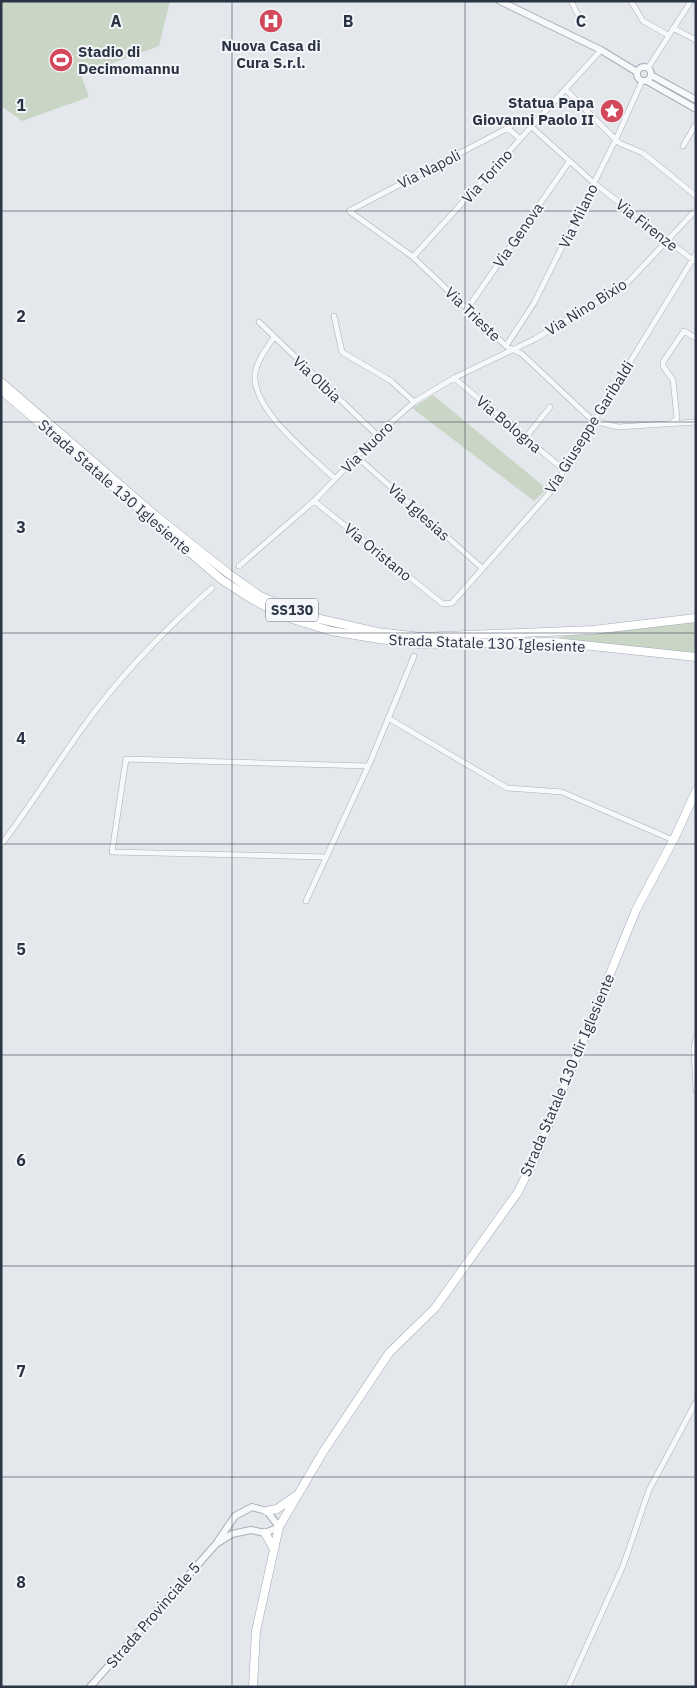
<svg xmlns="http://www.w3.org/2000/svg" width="697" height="1688" viewBox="0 0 697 1688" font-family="'IBM Plex Sans',sans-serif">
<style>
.green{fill:#c9d6c5}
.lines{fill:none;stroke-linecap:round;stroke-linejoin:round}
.minor-casing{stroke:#a9aeb7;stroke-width:6}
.tertiary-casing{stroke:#a9aeb7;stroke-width:8}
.primary-casing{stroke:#a3abb8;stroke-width:9}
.minor{stroke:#f7f8fa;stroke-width:5}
.tertiary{stroke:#f7f8fa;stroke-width:6}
.primary{stroke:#fff;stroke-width:8}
.grid{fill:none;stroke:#2b3445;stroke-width:1;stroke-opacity:0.55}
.labels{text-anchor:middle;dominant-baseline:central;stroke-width:4;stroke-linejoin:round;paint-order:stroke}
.shield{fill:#f4f6f9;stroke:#676e7b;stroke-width:1}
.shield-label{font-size:14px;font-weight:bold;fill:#2b3445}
.poi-label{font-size:15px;font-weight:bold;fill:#2b3445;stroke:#f4f6f9}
.street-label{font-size:15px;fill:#2b3445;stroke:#f4f6f9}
.grid-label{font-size:16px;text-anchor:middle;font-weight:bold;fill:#2b3445;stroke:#f4f6f9;stroke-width:4;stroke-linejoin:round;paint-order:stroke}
</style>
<rect width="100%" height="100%" fill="#e4e7ec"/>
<path class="green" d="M1,1H170L159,46L81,75L89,97L22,121L1,106Z
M433,395L547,489L534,501L412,408Z
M696,622V655L639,651L557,637Z"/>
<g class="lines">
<g class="minor-casing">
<path id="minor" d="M571,1L581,21
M631,1L643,21L668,35
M673,28L696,40
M648,68L691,1
M565,89L619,143L643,153L696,196
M508,128L349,211L413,257L506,346L522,354L593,421L618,427L696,422
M520,139L508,128L515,123L525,121L594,183L689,257L696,261
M683,146L696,124
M413,257L601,50
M467,309L569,162
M334,316L342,352L391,381L414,402
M259,322L377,435
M274,337C267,348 257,360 255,374C252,411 311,455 335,479
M506,346L534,303L616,139L642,81
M454,378L564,470
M673,422L677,418L673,380L663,366V362L684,331L696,338
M526,437L550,407
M356,456L482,568
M314,501L443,604L452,603L552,490L696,254
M239,566L314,501L377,435L414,402L454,378L535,339L618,289L629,281L696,210
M388,718L507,788L562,792L673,840
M1,845C29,808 54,768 81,730C118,678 164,630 212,588
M326,857L112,852L126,759L368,766
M306,901L371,760L414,656
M696,1038L694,1049L696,1090
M568,1687L623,1566L649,1490L696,1402"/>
</g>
<g class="tertiary-casing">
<path id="tertiary" d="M500,1L601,50L637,72
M637 74a7 7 0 1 1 14 0a7 7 0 1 1-14 0Z
M651,75L696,100
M647,81L696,109
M90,1687L216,1544L235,1516L252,1507L267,1511L279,1527L265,1533L251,1530L232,1534L216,1544"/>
</g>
<g class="primary-casing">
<path id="primary" d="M1,382L156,516L229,574L260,596L307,616L377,632L421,637L593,630L696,618
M1,390L222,580L250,598L286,617L331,631L379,639L420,644L554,642L696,657
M267,1511L277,1509L294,1497
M265,1533L274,1549
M253,1687L256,1631L279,1527L323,1452L389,1353L435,1308L518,1192L536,1156L636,910L675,837L696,791"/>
</g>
<use href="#minor" class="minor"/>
<use href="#tertiary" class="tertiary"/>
<use href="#primary" class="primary"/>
</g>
<path class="grid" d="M232,1V1687M465,1V1687M1,211H696M1,422H696M1,633H696M1,844H696M1,1055H696M1,1266H696M1,1477H696"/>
<defs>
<g id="hospital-disc" transform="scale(1.25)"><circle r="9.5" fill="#d1495b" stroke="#f4f6f9"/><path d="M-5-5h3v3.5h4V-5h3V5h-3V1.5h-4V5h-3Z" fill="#fff"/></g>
<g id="stadium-disc" transform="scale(1.25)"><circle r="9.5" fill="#d1495b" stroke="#f4f6f9"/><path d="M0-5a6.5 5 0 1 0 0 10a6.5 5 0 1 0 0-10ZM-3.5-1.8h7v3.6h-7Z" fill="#fff"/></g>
<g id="sight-disc" transform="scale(1.25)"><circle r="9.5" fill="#d1495b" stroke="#f4f6f9"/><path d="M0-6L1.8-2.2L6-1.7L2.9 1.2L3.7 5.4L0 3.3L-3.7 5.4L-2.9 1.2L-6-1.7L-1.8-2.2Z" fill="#fff"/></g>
</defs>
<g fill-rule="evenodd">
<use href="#hospital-disc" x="271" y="21"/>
<use href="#stadium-disc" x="61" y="60"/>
<use href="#sight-disc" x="612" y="111"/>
</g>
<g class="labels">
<rect class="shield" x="266" y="598.5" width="52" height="23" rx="4"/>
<g class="shield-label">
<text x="292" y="610">SS130</text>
</g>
<g class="poi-label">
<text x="271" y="45">Nuova Casa di<tspan x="271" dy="17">Cura S.r.l.</tspan></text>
<text x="78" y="51" text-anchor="start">Stadio di<tspan x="78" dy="17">Decimomannu</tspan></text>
<text x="594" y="102" text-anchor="end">Statua Papa<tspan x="594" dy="17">Giovanni Paolo II</tspan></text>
</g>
<g class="street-label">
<text transform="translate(429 169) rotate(-27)">Via Napoli</text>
<text transform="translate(487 176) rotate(-48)">Via Torino</text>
<text transform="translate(578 216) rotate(-64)">Via Milano</text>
<text transform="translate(647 225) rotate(38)">Via Firenze</text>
<text transform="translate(518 235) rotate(-55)">Via Genova</text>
<text transform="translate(586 307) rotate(-32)">Via Nino Bixio</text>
<text transform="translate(473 314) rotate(44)">Via Trieste</text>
<text transform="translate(317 379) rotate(43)">Via Olbia</text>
<text transform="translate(509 424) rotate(40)">Via Bologna</text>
<text transform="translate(589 427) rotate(-58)">Via Giuseppe Garibaldi</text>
<text transform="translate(367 447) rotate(-45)">Via Nuoro</text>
<text transform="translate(115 487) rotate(41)">Strada Statale 130 Iglesiente</text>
<text transform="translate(419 512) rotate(42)">Via Iglesias</text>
<text transform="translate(378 552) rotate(39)">Via Oristano</text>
<text transform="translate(487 643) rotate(2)">Strada Statale 130 Iglesiente</text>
<text transform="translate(567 1075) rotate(-67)">Strada Statale 130 dir Iglesiente</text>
<text transform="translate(153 1615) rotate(-49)">Strada Provinciale 5</text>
</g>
</g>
<g class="grid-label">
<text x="116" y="27">A</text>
<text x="348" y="27">B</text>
<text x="581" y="27">C</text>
<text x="21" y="111">1</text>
<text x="21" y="322">2</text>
<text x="21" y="533">3</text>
<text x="21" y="744">4</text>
<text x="21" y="955">5</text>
<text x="21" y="1166">6</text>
<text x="21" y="1377">7</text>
<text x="21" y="1588">8</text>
</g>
<rect width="697" height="1688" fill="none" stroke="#2b3445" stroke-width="5"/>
</svg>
